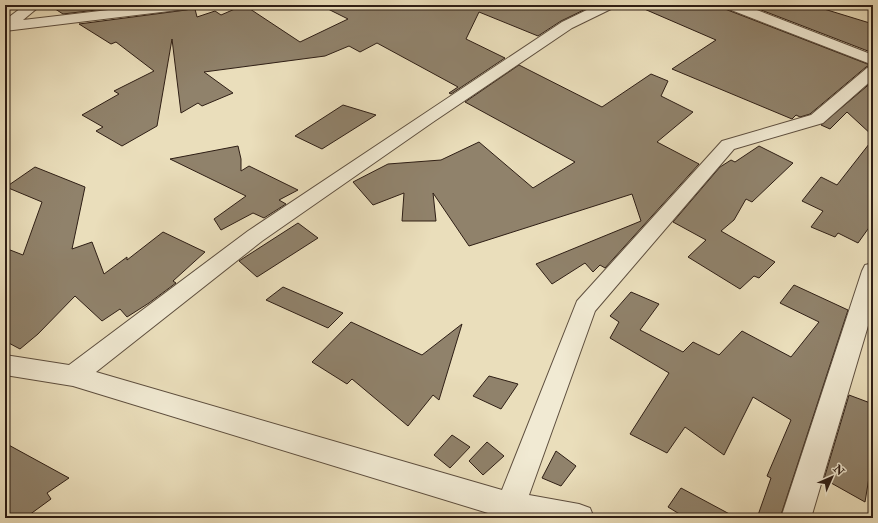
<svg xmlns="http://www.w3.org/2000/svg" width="878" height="523" viewBox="0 0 878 523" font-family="'IM FELL Double Pica',serif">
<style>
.building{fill:#90826b;stroke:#2e1e15}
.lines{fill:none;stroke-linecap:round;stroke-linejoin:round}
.minor-casing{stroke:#5d4e3e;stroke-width:2}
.minor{fill:#f1ead3;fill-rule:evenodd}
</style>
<rect width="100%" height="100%" fill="#eadebb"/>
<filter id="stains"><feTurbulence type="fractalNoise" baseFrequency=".005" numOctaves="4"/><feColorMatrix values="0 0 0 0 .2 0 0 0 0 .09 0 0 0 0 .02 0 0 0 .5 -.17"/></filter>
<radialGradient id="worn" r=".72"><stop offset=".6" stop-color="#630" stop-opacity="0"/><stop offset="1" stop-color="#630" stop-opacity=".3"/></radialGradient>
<path class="building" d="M49,5H138L63,14Z
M194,5L197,17L215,11L221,15L244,5L300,42L348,19L320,5H594L561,21L538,36L479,12L466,39L505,58L451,94L449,93L458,87L377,43L360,52L349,46L325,56L204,72L233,93L202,106L198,103L181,113L172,39L157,126L122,146L96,131L103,127L82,115L119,94L114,91L154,71L116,42L111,44L79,24L186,10L191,9Z
M635,5H723L725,9L870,65L866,67L810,114L800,117L796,115L792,119L672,69L716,40Z
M748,5H811L873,24V53Z
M519,65L602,107L651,74L668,81L661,96L693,112L657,142L699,164L605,268L600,265L593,272L585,263L552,284L536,264L641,221L632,194L469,246L433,193L436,221H402L404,193L373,205L353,182L388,164L441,160L479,142L533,188L575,162L465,102Z
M873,81V136L847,112L830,129L821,125Z
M343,105L376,115L322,149L295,136Z
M873,139V222L858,243L838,233L835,237L811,227L823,211L802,201L821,177L837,185Z
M238,146L241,159V171L249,166L298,190L279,200L286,204L264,218L253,213L221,230L214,219L246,196L170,159Z
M759,146L793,163L752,202L746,199L734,220L721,231L775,262L759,278L754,276L740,289L688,257L706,240L673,222L720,167L731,160L735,162Z
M35,167L85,187L72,249L92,242L104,274L127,257V260L163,232L205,252L173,281L176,283L149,303L127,317L120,309L102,321L75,296L38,334L20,349L5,341V248L23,255L42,202L6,187Z
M298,223L318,238L257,277L239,261Z
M794,285L848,310L780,518H757L771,478L767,476L791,420L753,397L724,455L685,427L667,453L630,434L669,373L610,338L619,322L610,316L631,292L659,304L640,330L683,352L693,342L719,355L742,331L791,357L819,322L780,303Z
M283,287L343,313L328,328L266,300Z
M351,322L422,355L462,324L439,400L433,395L408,426L352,379L347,384L312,362Z
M489,376L518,384L501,409L473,396Z
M849,395L873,404V453L865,502L824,479Z
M452,435L470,447L450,468L434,455Z
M487,442L504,456L483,475L469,461Z
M5,443L69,478L47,493L51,499L25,518H13L5,507Z
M556,451L576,466L561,486L542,478Z
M681,488L737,518H686L668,507Z"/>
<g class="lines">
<g class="minor-casing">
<path id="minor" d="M25,5H41L23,20L151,5H193L191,8L186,9L5,31V20Z
M597,5H615L613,8L572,28L433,122L262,241L96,372L502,490L577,301L722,141L811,115L867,68L873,66V79L823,123L734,149L595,311L529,495L579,504L590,508L594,518H486L488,513L73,386L5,375V355L69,365L248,231L562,22Z
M724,5H744L873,55V65L726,8Z
M873,263V309L811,518H781L862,271L865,265Z"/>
</g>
<use href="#minor" class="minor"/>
</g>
<rect width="878" height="523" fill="none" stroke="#eadebb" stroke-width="20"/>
<rect x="6" y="6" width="866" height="511" fill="none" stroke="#2e1e15" stroke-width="2"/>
<rect x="10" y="10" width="858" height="503" fill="none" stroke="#2e1e15"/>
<g transform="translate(832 477) rotate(45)" stroke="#f1ead3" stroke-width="3" paint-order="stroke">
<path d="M0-3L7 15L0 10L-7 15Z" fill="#2e1e15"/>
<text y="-6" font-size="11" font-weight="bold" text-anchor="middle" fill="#2e1e15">N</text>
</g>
<rect width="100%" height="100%" filter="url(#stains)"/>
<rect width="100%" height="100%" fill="url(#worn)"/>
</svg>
